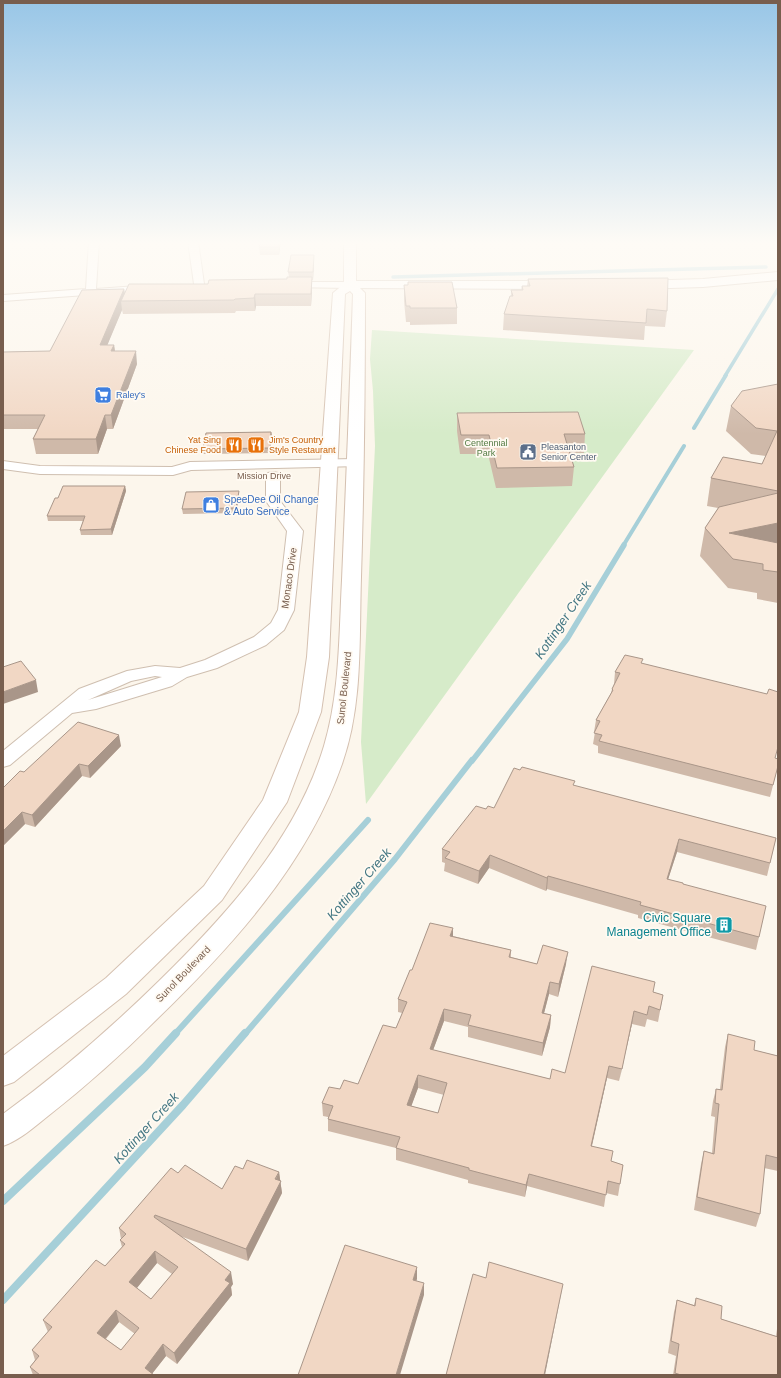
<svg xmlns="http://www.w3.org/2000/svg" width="781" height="1378" viewBox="0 0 781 1378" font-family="Arial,sans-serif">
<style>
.green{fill:#d6ebc9}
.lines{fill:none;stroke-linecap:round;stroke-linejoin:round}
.stream-far4{stroke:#a6cfd8;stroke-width:3.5}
.stream-far3{stroke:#a6cfd8;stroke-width:4}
.stream-far2{stroke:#a6cfd8;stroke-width:5.5}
.stream-far1{stroke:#a6cfd8;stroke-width:6}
.stream{stroke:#a6cfd8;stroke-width:8}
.minor-casing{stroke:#cfbfb0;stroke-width:2}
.tertiary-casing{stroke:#cfbfb0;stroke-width:2}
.secondary-casing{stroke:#d5c1b1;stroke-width:2}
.minor{fill:#fff;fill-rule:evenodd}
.tertiary{fill:#fff;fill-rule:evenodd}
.secondary{fill:#fff;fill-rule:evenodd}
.wall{fill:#cfb9a9;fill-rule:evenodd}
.shaded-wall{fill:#a99689}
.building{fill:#f1d7c4;stroke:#a99689;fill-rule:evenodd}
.labels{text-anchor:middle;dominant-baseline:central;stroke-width:3.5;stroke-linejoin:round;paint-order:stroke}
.far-shop-label{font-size:9px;fill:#366cbe;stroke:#fffaf2;text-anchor:start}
.far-food-label{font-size:9px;fill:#c56008;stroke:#fffaf2;text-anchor:end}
.far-park-label{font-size:9px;fill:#557d46;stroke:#fffaf2}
.far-service-label{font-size:9px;fill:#4e5e75;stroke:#fffaf2;text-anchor:start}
.far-street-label{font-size:9px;fill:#785e4e;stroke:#fffaf2}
.shop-label{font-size:10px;fill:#366cbe;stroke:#fffaf2;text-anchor:start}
.street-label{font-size:10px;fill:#785e4e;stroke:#fffaf2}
.near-culture-label{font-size:12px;fill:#0d838f;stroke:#fffaf2;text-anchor:end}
.near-water-label{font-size:13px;font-style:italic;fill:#447783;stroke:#fffaf2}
</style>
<rect width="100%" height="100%" fill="#fcf6ec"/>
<path class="green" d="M372,330L694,350L366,804L361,742L375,446L373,391L370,359Z"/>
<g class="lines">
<path class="stream-far4" d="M393,277L766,267
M725,376L778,289"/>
<path class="stream-far3" d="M694,428L726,375
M623,546L684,446"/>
<path class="stream-far2" d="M472,761L567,639L624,545"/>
<path class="stream-far1" d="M175,1034L368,820
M245,1034L395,859L472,760"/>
<path class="stream" d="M3,1201L145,1067L176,1033
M3,1300L183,1105L245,1033"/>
<g class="minor-casing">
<path id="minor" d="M89,241H99L96,289L151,285L155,286L156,288L155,290L3,301V295L86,289Z
M188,241H198L204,284L203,286H195L194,284Z
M289,282H350L355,285L350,288L285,287L284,285L285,283Z
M356,459L361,460L363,463L361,466L191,470L173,475L40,474L3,469V461L40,466L172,467L190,462Z
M273,472L278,473L280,476V501L303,531L294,610L284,630L266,645L217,668L187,677L172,686L96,709L72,713L10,765L3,767V751L79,689L127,671L155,666L180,668L205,660L254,637L271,623L278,610L287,531L266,501V476L268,473ZM155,676L162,677L88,700L131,681Z"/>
</g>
<g class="tertiary-casing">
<path id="tertiary" d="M778,272V280L703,287L638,289L634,288L632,285L634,282L638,281L703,279Z
M350,281H557L561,282L563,285L561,288L557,289L346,288L344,285L346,282Z"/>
</g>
<g class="secondary-casing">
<path id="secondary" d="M344,241H356V284L365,293C365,388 364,482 361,577C359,639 363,705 342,764C307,865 231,947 156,1020C122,1054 86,1086 48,1116C34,1127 20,1140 3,1146V1114C58,1074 110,1029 159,981C227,914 296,839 324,746C340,693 339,635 342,580C346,485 350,389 353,294L350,291L345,294L329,657L321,712L287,802L222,900L126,994L14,1082L3,1086V1056L106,978L204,886L263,800L299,712L307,657L333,293L344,284Z"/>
</g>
<use href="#minor" class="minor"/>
<use href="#tertiary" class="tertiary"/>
<use href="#secondary" class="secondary"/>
</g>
<path class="wall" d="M281,241L279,255H260L259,247Z
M314,263L313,280H312V289L311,306H256L255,311H236L235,313L123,314L122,310L107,345H114L115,351L137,364L113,429H107L98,454H36L33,439L38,429H3V352L50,351L124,289L125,293L208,284L287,279L289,277L288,272Z
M528,279L667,311L665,327L645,326L644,340L503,330L504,314L511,296V290H521L522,286H527Z
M404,285L457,308V324L410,325V322H406L404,301Z
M778,384V603L757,599V593L728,588L700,556L705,528L718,508L707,506L711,478L762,464L766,456L751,454L726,431L731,406Z
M457,413L585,434L584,453H570L574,467L572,486L496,488L488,454H460L457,431Z
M271,432L272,437L270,453L203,454V449Z
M125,486L126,491L112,535H81L80,530L83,521H48L47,516L58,498Z
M239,496L237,513L183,514L182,509Z
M643,664L775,758L778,766L770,797L598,753V746L593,744L595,732H594L596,720L611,693L612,689L614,684L615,672Z
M121,746L90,778L82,776L35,827L25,824L3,846V788L24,772Z
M575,786L776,838L767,876L677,852L668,879L683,885L759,937L756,950L638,918V915L547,889L546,891L489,868L478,884L444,871L445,863L442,862V849L486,809L494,808Z
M453,936L511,950V957L537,964H566L558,997L549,994L544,1013L551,1015L550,1027L542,1056L468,1037V1027L444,1021L433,1050L550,1079L565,1073L653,992L663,995L658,1022L647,1019L645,1027L632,1024L619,1081L607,1078L592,1146L611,1161L623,1165L618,1196L606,1193L604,1207L527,1186L525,1197L468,1183V1180L396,1160V1148L328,1131V1117L323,1116L322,1103L340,1089L358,1084L396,1028L402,1013L398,1012V999L412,970ZM418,1088L444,1095L438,1113L411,1106Z
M728,1034L754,1050L778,1056V1171L764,1168L760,1214L756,1227L694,1210L701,1164L704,1151L712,1153L715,1117L711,1116L713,1101L716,1089H720L725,1047Z
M243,1169L279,1172L282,1193L248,1261L180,1236L233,1284L231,1287L232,1295L177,1364L166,1356L152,1374L154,1375H33L30,1367L35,1360L32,1350L48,1332L43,1320L105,1266L122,1247L120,1240L121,1239L119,1228L178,1173L222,1189ZM157,1263L172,1274L151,1299L137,1288ZM119,1322L135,1334L121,1350L106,1339Z
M696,1298L721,1319L776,1336L777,1329L778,1325V1375H673L676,1356L668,1353L674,1312L677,1300L694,1305Z"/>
<path class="shaded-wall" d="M280,241H281L279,255V247Z
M314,255V263L313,280V272Z
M312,277V289L311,306V294Z
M124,289L126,301H121L122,310L102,358L100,345Z
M255,294L256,306L255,311L254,298Z
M114,345L116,358L111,351Z
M136,351L137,364L113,429L111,415Z
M105,415L107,429L98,454L96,439Z
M271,432L272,437L270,453V448Z
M125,486L126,491L112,535L111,529Z
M239,491V496L237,513L236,508Z
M778,523V551L729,533Z
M36,680L38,692L3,704V692Z
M119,735L121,746L90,778L88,766Z
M79,764L82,776L35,827L32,815Z
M22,812L25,824L3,846V831Z
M679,839L677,852L664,892L667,879Z
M490,855L489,868L478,884L479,871Z
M548,876L547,889L546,891L547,878Z
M453,928V940L450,936Z
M568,952L566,964L558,997L559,984Z
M550,982L549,994L541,1025L542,1013Z
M444,1009V1021L429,1061L430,1049Z
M634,1011L632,1024L619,1081L622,1069Z
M551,1015L550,1027L542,1056L543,1043Z
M609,1066L607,1078L589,1158L591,1146Z
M418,1075V1088L407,1118V1105Z
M279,1172L282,1193L248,1261L246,1249Z
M529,1174L527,1186L525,1197L526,1185Z
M155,1251L157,1263L132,1294L129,1282Z
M417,1267V1279L413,1292V1280Z
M231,1272L233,1284L231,1287L232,1295L177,1364L174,1353L225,1280Z
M424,1283V1295L400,1375H396Z
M563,1284L545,1375H544Z
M116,1310L119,1322L101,1344L97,1333Z
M163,1344L166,1356L151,1375L145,1368Z"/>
<path class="building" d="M261,241H280L279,247H259Z
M291,255H314L313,272H288Z
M287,277H312L311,294H255L254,298L235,299L234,300L121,301L129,284H208L209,280L287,279Z
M668,278L667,311L647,309L646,323L504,314L510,296H513L511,290H523L522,286H530L528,279Z
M408,282H452L457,308H410V306H406L404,285H408Z
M124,289L100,345H114L111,351H136L111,415H105L96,439H33L45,415H3V352L50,351L82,290Z
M778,384V491L711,478L723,457L762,464L777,431L756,428L731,406L742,391Z
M578,412L585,434H564L574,467L497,468L489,435H461L457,413Z
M271,432L270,448L203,449L206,433Z
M63,486H125L111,529L80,530L85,516H47L55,498H58Z
M239,491L236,508L182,509L186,492Z
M778,493V523L729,533L778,543V572L763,570V564L733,559L705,528L719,507Z
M625,655L643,659L641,663L767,694L769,689L778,692V747L775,758L778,759V766L773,785L599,741L602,735L594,733L600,721L596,720L613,690L612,689L620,673L615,672Z
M21,661L36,680L3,692V667Z
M78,722L119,735L88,766L79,764L32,815L22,812L3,831V788L20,771L24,772Z
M522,767L575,781L573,785L776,838L770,863L679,839L667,879L683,883V884L766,906L759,937L640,905L641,902L548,876L547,878L490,855L479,871L445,858L450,852L442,849L476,806L486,809L488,806L494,808L514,768L520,770Z
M430,923L453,928L450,936L511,950L509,957L537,964L543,945L568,952L559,984L550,982L542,1013L551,1015L543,1043L468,1025L471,1015L444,1009L430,1049L550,1079L552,1069L565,1073L592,966L655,982L653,992L663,995L660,1010L649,1006L647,1015L634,1011L622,1069L609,1066L591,1146L613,1151L611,1161L623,1165L620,1184L608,1181L606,1195L529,1174L526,1185L469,1170V1168L396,1148L400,1137L328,1119L333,1106L322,1103L329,1087L340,1089L344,1080L358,1084L383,1025L396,1028L407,1002L398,999L410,970H412ZM418,1075L447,1083L438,1113L407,1105Z
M728,1034L755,1041L754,1050L778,1056V1158L766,1155L760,1214L697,1197L704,1151L714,1154L719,1104L715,1103L716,1089L722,1090Z
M247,1160L279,1172L275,1179L281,1181L246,1249L155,1215L154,1217L231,1272L225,1280L230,1283L174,1353L163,1344L145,1368L154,1375H40L30,1367L39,1356L32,1350L52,1327L43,1320L96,1260L105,1266L125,1244L120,1240L126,1234L119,1228L171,1168L178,1173L185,1165L222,1189L235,1166L243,1169ZM155,1251L178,1267L151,1299L129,1282ZM116,1310L139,1328L121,1350L97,1333Z
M345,1245L417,1267L413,1280L424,1283L396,1375H298Z
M489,1262L563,1284L544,1375H446L473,1274L486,1278Z
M696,1298L722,1306L721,1319L778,1337V1375H681L675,1373L679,1344L671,1341L677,1300L695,1306Z"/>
<linearGradient id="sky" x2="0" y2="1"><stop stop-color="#98c6e7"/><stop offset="0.56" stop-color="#fefbf6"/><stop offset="1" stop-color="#fefbf6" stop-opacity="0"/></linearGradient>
<rect width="781" height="434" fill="url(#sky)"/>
<defs>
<g id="supermarket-square" transform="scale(0.9)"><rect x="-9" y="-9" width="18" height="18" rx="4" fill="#3f7fe0" stroke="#fffaf2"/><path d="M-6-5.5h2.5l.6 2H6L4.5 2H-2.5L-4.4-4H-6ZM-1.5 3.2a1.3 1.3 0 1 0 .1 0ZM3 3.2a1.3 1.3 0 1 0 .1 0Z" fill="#fff"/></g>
<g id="restaurant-square" transform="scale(0.9)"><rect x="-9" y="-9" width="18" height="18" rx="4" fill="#e8710a" stroke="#fffaf2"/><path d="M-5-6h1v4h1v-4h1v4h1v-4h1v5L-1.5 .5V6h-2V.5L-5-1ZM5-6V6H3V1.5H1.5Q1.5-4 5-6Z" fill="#fff"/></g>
<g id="civic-square" transform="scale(0.9)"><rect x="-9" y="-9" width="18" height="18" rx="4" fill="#5c6f8a" stroke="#fffaf2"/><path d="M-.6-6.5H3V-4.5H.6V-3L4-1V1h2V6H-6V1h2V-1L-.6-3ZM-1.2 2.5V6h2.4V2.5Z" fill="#fff"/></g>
<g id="shop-square" transform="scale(0.9)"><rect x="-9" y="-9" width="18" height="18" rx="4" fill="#3f7fe0" stroke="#fffaf2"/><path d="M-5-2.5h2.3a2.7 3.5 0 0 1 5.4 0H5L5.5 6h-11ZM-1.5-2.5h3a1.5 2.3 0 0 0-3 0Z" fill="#fff"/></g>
<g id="building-square" transform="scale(0.9)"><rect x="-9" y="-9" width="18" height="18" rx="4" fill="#0f9aa8" stroke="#fffaf2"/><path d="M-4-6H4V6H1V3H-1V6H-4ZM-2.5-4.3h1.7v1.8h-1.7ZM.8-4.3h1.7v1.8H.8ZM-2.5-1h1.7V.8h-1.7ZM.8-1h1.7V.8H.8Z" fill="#fff"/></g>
</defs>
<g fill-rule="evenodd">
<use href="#supermarket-square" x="103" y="395"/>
<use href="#restaurant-square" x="234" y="445"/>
<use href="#restaurant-square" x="256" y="445"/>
<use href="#civic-square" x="528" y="452"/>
<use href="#shop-square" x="211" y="505"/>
<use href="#building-square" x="724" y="925"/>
</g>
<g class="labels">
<g class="far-shop-label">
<text x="116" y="395">Raley's</text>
</g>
<g class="far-food-label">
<text x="221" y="440">Yat Sing<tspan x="221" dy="10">Chinese Food</tspan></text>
<text x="269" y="440" text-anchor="start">Jim's Country<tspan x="269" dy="10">Style Restaurant</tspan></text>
</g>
<g class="far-park-label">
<text x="486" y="443">Centennial<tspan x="486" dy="10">Park</tspan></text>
</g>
<g class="far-service-label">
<text x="541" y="447">Pleasanton<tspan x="541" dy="10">Senior Center</tspan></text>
</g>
<g class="far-street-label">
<text x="264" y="476">Mission Drive</text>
</g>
<g class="shop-label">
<text x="224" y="499">SpeeDee Oil Change<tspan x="224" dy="12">&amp; Auto Service</tspan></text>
</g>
<g class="street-label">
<text transform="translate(289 578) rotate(-82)">Monaco Drive</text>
<text transform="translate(344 688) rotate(-84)">Sunol Boulevard</text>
<text transform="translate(183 974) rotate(-46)">Sunol Boulevard</text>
</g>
<g class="near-culture-label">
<text x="711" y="918">Civic Square<tspan x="711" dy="14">Management Office</tspan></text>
</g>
<g class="near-water-label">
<text transform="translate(563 620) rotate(-56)">Kottinger Creek</text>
<text transform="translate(359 884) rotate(-49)">Kottinger Creek</text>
<text transform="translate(146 1128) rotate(-48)">Kottinger Creek</text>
</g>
</g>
<rect width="781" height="1378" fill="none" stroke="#785e4e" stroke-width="8"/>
</svg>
